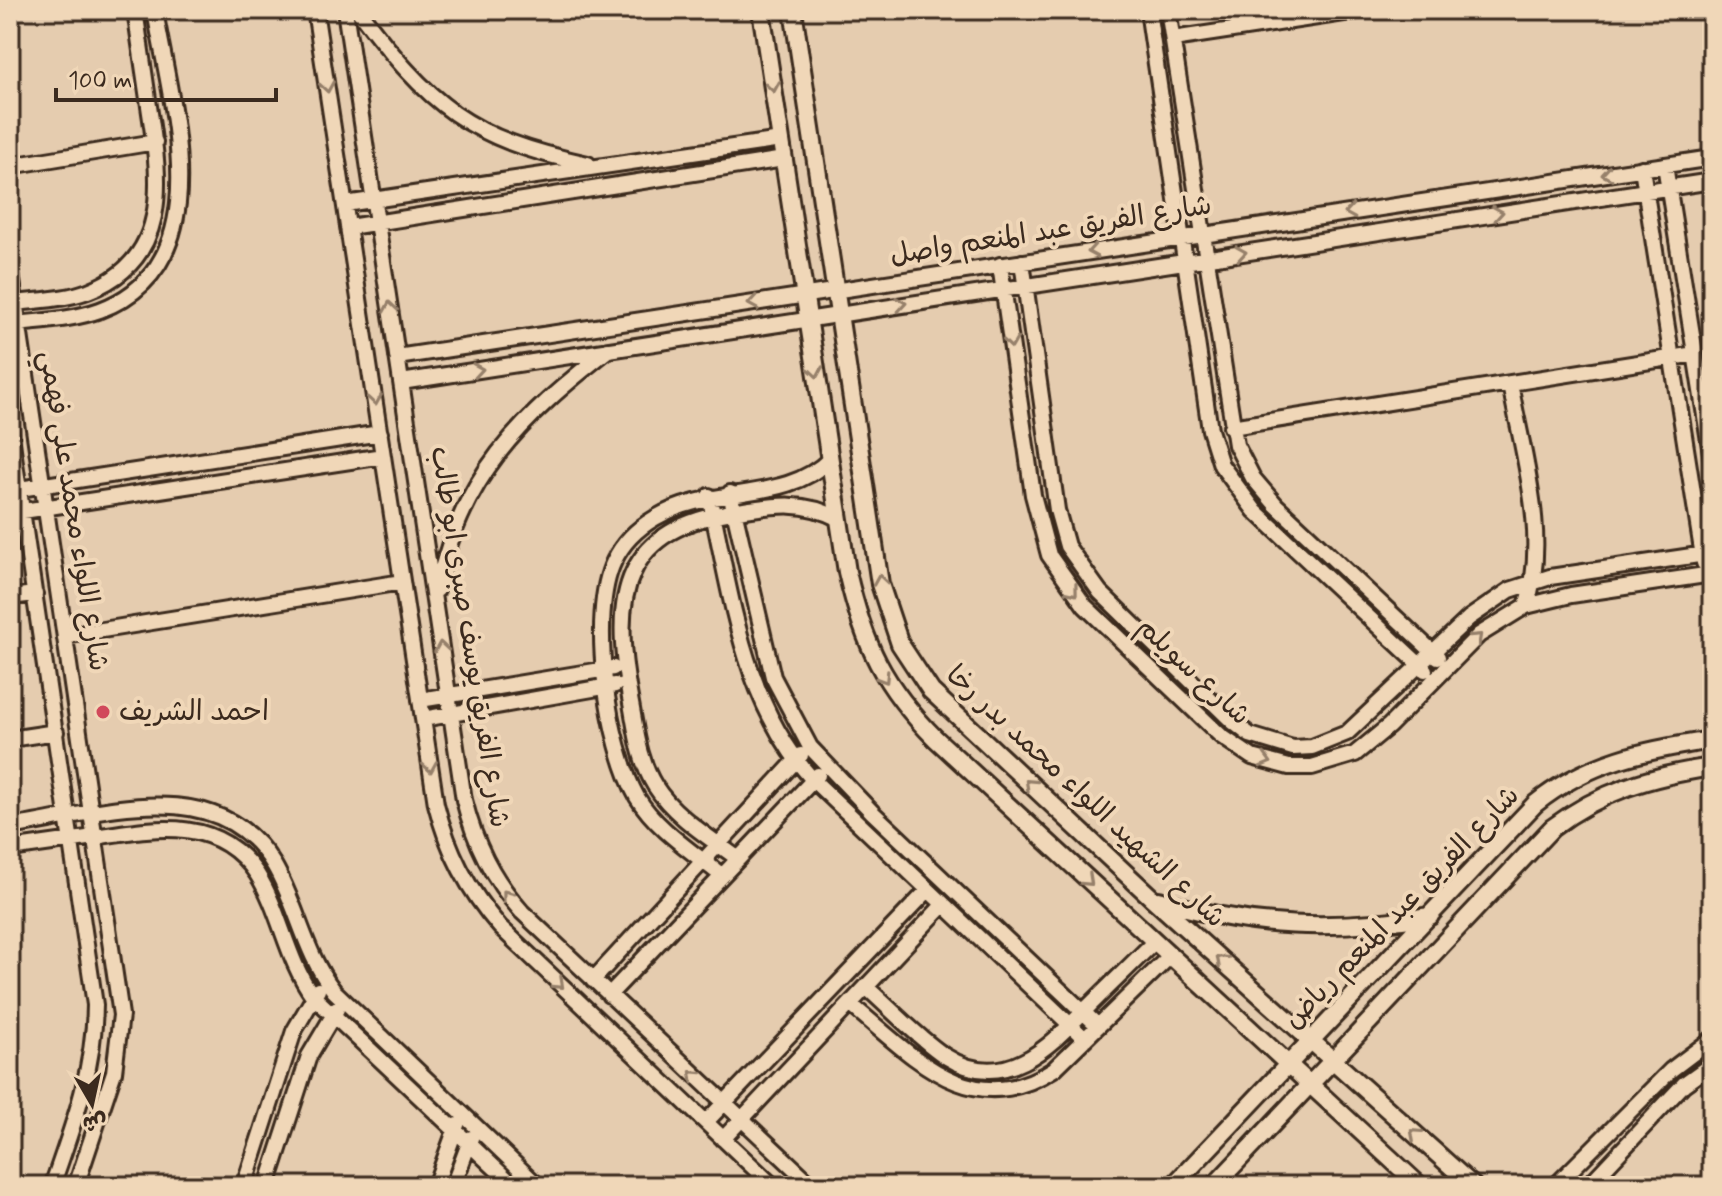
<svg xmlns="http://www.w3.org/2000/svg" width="1722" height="1196" viewBox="0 0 1722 1196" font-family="Mynerve,'Playpen Sans Arabic',sans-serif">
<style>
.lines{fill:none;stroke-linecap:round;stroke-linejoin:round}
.minor-casing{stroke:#3b2a1e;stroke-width:20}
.tertiary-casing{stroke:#3b2a1e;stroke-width:22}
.minor{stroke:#f0d7b8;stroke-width:14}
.tertiary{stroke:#f0d7b8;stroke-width:16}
.oneway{stroke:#96806b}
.poi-dot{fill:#d1495b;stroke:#f0d7b8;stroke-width:3}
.labels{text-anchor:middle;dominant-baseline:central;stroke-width:8;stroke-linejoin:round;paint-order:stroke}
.street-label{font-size:28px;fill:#3b2a1e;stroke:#f0d7b8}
.poi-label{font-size:28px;fill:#3b2a1e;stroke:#f0d7b8;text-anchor:start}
</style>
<rect width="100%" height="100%" fill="#e5ccaf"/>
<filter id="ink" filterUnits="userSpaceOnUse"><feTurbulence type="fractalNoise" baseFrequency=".0125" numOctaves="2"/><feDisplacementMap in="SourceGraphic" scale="16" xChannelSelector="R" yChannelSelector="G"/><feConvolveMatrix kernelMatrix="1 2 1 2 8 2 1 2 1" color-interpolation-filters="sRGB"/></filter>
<g filter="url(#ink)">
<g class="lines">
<g class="minor-casing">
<path id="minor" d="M315,10L436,804C448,852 468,890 500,927L773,1186
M345,10L464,800C475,844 492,878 522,912L813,1186
M358,10C430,106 468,139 588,164
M1148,10L1210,430L1221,465L1255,511L1425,670
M1168,10L1236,445L1253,478L1276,505L1438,657
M1173,39L1364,10
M1665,165L1712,460
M10,166L155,142
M1642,168L1704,563
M345,204L781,140
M349,227L784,159
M1022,262L1057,510L1067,546L1100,592L1232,721L1250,735L1293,748L1312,747L1347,733L1469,618L1510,590L1550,577L1712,553
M1000,265L1033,495L1049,555L1085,606L1221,736L1252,757L1289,767H1312L1355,754L1389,726L1479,635L1526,606L1571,595L1712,574
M10,267L121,1015L114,1072L76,1186
M10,304C36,300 64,300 88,291C170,260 161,183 150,113C145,79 140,44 135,10
M10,325C40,321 72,320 100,310C223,264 170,105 155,10
M397,357L1712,158
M401,382L1712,181
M1510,383C1522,452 1550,539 1526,606
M1231,427L1695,354
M10,429L95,1005C94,1070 73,1126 52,1186
M13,490L380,433
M730,493L773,677L810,747L872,812L1098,1026
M709,496C732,595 742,702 813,780L1085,1039
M10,513L383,456
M437,590C461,476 520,419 608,350
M10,597L35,594
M65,636L402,582
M420,700L613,668
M423,719L615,685
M10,739L56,732
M10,827C97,814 218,770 274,865C298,906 304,953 334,991L538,1186
M10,849C40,845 71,840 101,836C159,827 219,817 257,874C281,912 286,959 313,996L514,1186
M737,858C709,837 674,816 655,786C638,759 636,728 630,698C611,594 622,528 738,511C775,505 805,500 839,519
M721,875C693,852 656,829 637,797C608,746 588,615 614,561C623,542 638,528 655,518C711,484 786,504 830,459
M593,980L801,755
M866,987C892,1010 917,1037 945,1056C1005,1094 1049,1047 1088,1007C1110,985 1132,964 1154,942
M609,995L818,775
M850,1004C912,1055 970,1124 1054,1069L1170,956
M706,1122L928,890
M723,1139L943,905
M244,1186L294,1031L318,990
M267,1186L309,1056L337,1009
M435,1186L457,1125
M453,1186L471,1138
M1555,1186L1671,1070L1712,1039
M1588,1186L1684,1084L1712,1064"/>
</g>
<g class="tertiary-casing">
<path id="tertiary" d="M761,10L847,572C864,645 883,686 936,739L1420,1186
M793,10L880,584L900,644L931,691L1152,898L1473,1186
M1159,900C1249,929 1336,931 1430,916
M1173,1186L1535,804C1588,761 1646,750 1712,740
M1214,1186L1552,828C1601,791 1651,776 1712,767"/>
</g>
<use href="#minor" class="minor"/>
<use href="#tertiary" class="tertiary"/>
</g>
<defs><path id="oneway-chevron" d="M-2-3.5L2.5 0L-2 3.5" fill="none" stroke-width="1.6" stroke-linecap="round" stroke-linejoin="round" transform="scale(2)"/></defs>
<g class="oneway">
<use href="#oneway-chevron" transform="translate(327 87) rotate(81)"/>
<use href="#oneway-chevron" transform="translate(773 87) rotate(81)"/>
<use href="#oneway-chevron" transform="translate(1607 174) rotate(171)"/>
<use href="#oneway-chevron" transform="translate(1350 212) rotate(171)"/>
<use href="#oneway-chevron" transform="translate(1498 213) rotate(-9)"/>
<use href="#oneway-chevron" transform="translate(1093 251) rotate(171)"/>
<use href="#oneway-chevron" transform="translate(1241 253) rotate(-9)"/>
<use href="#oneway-chevron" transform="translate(753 303) rotate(171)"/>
<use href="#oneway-chevron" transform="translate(901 304) rotate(-9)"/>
<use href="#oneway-chevron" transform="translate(390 307) rotate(-99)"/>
<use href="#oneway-chevron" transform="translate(1011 343) rotate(82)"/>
<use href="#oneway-chevron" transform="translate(478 370) rotate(-9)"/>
<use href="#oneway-chevron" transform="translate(816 372) rotate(81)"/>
<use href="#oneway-chevron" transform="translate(375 400) rotate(81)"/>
<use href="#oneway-chevron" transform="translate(880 580) rotate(-99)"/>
<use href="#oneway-chevron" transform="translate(1073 591) rotate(51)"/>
<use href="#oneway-chevron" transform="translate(1477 638) rotate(-43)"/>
<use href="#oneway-chevron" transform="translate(441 647) rotate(-99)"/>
<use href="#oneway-chevron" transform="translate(884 678) rotate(58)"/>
<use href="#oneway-chevron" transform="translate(1266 761) rotate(16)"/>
<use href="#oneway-chevron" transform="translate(430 767) rotate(81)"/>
<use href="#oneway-chevron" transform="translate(1030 784) rotate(-137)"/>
<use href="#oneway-chevron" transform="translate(1088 881) rotate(43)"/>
<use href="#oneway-chevron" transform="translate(507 895) rotate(-128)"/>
<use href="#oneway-chevron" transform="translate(1221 960) rotate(-138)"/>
<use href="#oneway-chevron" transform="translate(559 984) rotate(43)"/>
<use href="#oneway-chevron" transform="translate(694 1075) rotate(-137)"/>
<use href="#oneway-chevron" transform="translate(1415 1134) rotate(-138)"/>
</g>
</g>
<circle class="poi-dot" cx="103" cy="712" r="8"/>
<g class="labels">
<g class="street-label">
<text transform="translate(1051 231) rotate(-9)">شارع الفريق عبد المنعم واصل</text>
<text transform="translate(73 511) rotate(81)">شارع اللواء محمد على فهمي</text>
<text transform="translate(469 637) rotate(81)">شارع الفريق يوسف صبرى ابو طالب</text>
<text transform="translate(1193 672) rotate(43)">شارع سويلم</text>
<text transform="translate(1085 797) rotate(43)">شارع الشهيد اللواء محمد بدر رخا</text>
<text transform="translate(1402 908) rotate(-46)">شارع الفريق عبد المنعم رياض</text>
</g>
<g class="poi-label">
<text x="119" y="712">احمد الشريف</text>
</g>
</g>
<rect width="1722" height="1196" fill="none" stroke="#f0d7b8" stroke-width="40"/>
<rect x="20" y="20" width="1682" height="1156" fill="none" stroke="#3b2a1e" stroke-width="3" filter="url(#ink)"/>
<g transform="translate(92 1104) rotate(171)" stroke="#f0d7b8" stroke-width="6" paint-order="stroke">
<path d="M0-6L14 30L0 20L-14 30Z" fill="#3b2a1e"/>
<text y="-12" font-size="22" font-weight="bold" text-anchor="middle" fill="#3b2a1e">ش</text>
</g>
<path d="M56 88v12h220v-12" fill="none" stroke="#3b2a1e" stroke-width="4"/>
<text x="68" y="88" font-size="24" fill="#3b2a1e" stroke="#f0d7b8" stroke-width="6" paint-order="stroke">100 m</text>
</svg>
